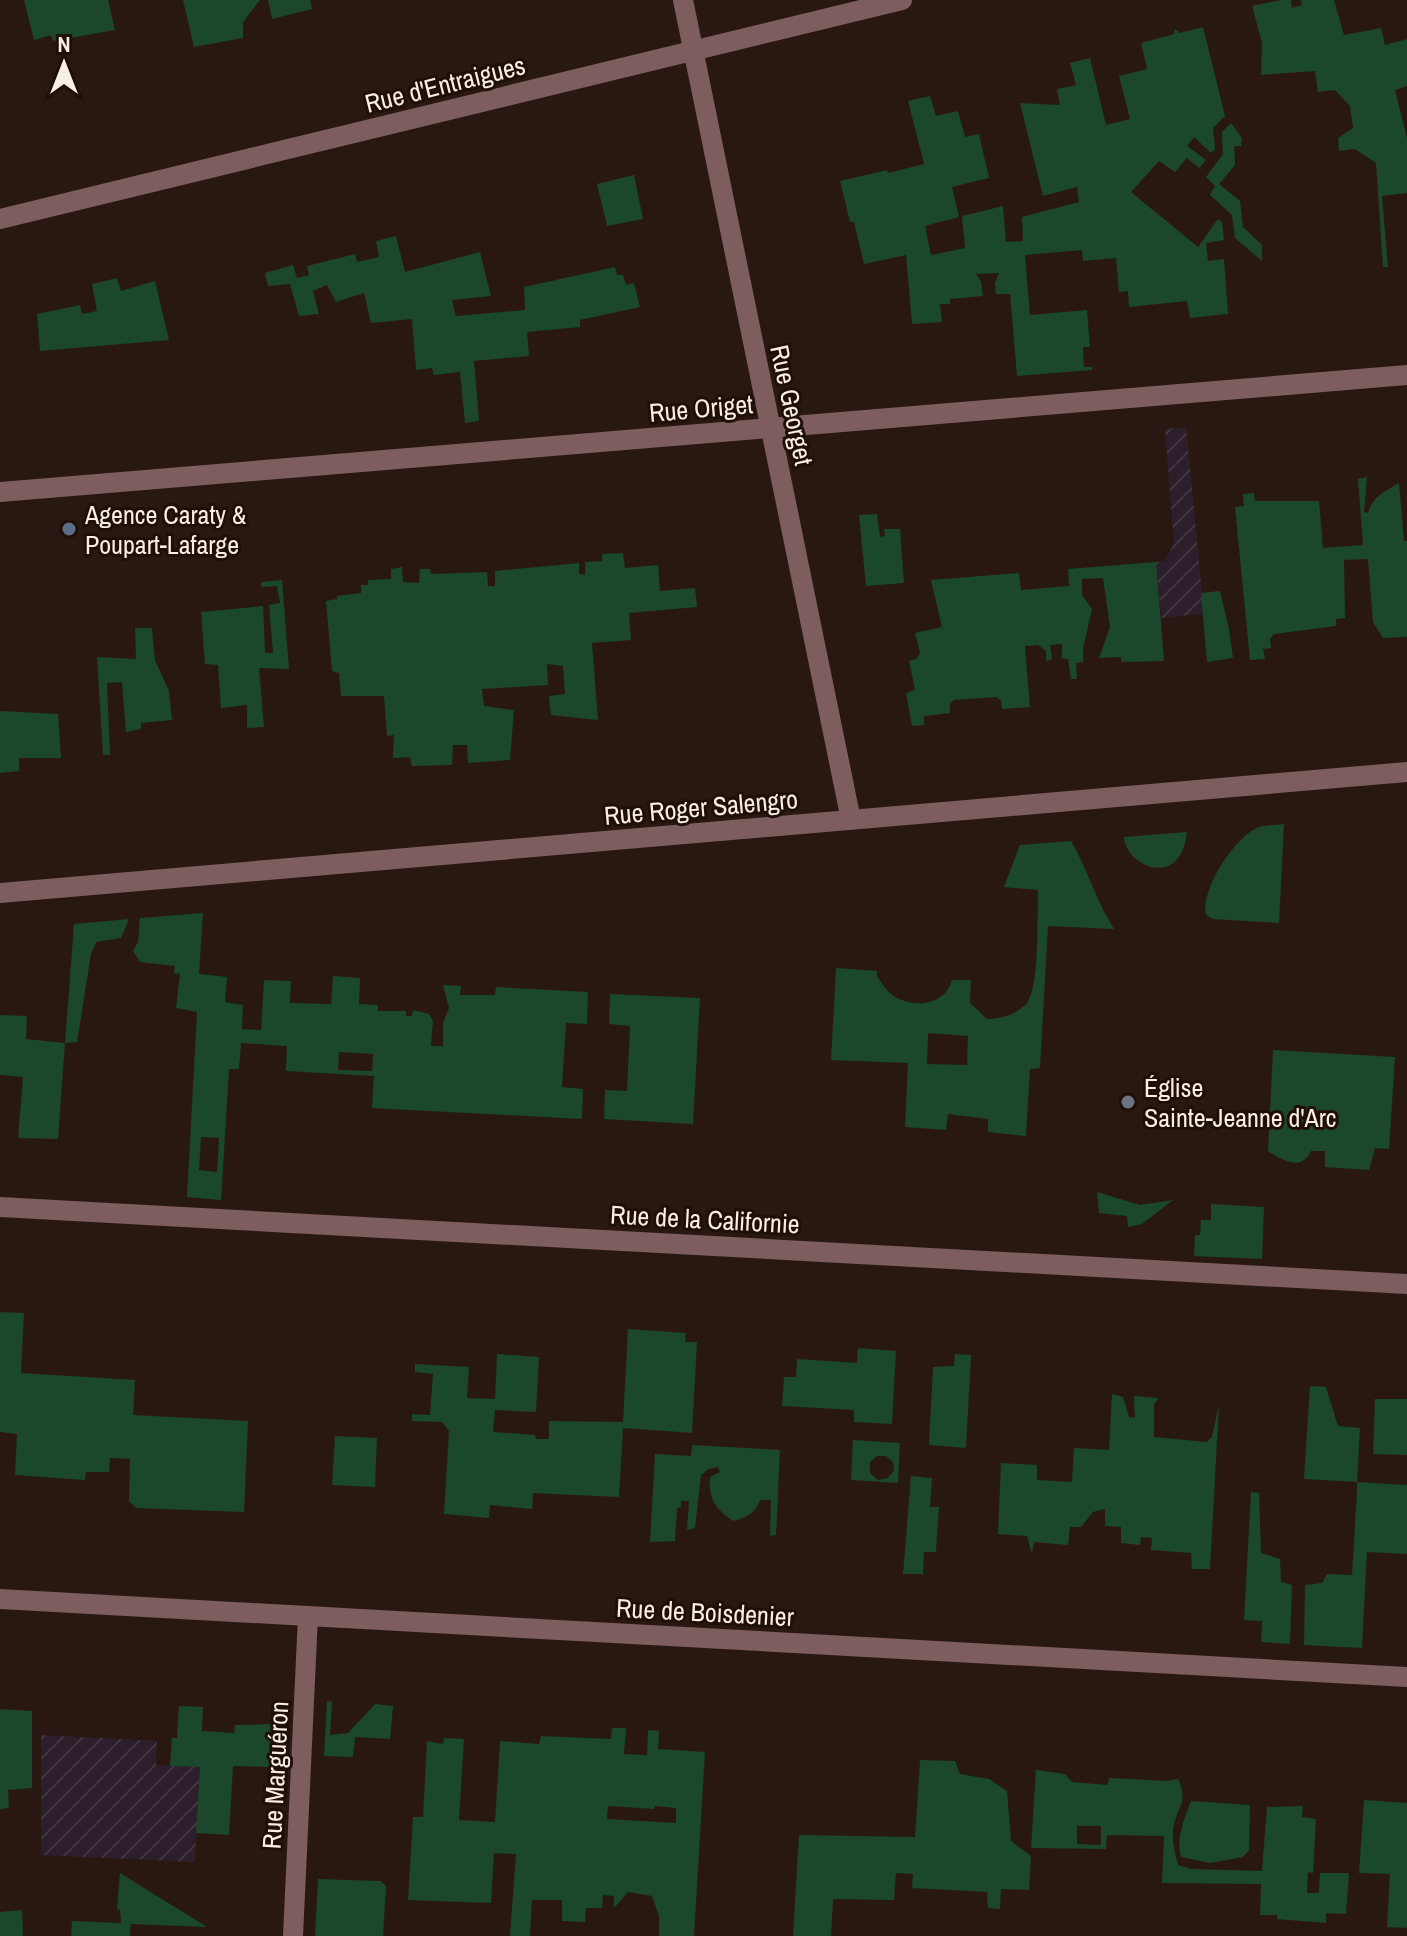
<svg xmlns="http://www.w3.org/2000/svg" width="1407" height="1936" viewBox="0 0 1407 1936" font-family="'Archivo Narrow',sans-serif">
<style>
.industrial{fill:url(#industrial-furrows)}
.grass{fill:#1b472c;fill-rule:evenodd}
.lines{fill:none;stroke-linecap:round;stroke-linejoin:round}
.minor{stroke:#7e5d5f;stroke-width:20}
.service-dot{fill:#5c6f8a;stroke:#1f0f08;stroke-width:3}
.worship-dot{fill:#6b7280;stroke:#1f0f08;stroke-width:3}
.labels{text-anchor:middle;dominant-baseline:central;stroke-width:6;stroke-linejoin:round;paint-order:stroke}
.street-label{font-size:26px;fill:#faeee8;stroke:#1f0f08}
.poi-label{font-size:26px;fill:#faeee8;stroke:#1f0f08;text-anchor:start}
</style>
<defs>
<pattern id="industrial-furrows" width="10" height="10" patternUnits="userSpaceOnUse" patternTransform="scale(2)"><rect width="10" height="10" fill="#2c1f2b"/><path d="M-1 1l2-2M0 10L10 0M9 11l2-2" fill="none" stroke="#413540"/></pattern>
</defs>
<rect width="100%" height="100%" fill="#291811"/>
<path class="industrial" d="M1186,427L1204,614L1161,618L1156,562L1165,561L1174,543L1165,429Z
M41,1735L157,1741L156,1765L200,1767L195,1862L41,1855Z"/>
<path class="grass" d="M24,0H108L115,30L53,41L51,35L34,40Z
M183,0H260L243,22V38L194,47Z
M268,0H310L312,9L272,19Z
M1281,0H1291L1292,8L1302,5L1301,0H1334L1344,35L1381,28L1385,45L1407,39V86L1395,90L1407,138V193L1382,196L1388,267H1383L1376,163L1355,149L1339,151L1338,138L1353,128L1350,106L1335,90L1318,92L1315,71L1261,75L1262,43L1252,6Z
M1203,27L1225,116L1213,128L1215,149L1211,153L1194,137L1187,146L1206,160L1199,168L1187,158L1175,172L1159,161L1131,192L1198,247L1218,219L1222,222L1224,240L1206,243L1208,261L1224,259L1228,314L1190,318L1187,301L1129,307L1128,291L1119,292L1116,258L1083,261L1082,250L1025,255L1030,315L1087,310L1090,347H1083L1084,367H1092V370L1017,376L1010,294H996L995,283L999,273L976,274L981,281L983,296L950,299V304H940L942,322L912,324L906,255L864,264L854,222H850L840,181L887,170L888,173L924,164L908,101L930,96L936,116L958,111L965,137L979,134L989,178L952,187L959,217L925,226L931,255L965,248L962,216L1003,206L1006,242L1023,241L1022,217L1079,202L1077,187L1043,196L1020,103L1060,105L1057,89L1076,85L1070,63L1090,58L1106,125L1130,119L1119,76L1147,69L1141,43L1174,34L1175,29L1180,33Z
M1231,123L1242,138L1241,146H1234L1235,165L1219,184L1240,201L1243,227L1262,245V261L1235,238L1232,215L1210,195L1215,186L1206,177L1223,154L1222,132Z
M634,175L643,219L607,226L597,184Z
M396,236L405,272L480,252L491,296L452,300L456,316L525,310L524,287L615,267L617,275H623L626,285L634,283L640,307L580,320V327L527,332L529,356L474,361L479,421L465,423L460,372L434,375L432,368L416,370L412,319L371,323L364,293L336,302L327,285L313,291L319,314L299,316L290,284L268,286L265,273L293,265L297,278L309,275L307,266L355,254L357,262L379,257L376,241Z
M117,278L121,291L155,281L169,340L40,351L37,314L80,305L82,314L97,311L92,284Z
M1367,477L1364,512L1368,513C1372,497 1385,491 1399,483L1404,541H1407V637L1383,638L1373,622L1368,559L1344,560L1345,618L1336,619V626L1274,634L1270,639L1271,648L1263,649L1265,659L1250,660L1235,507L1244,506L1243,494L1254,493L1255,501H1319L1323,548L1363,545L1358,479Z
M877,514L880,537L885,536L884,529H900L904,583L866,586L859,515Z
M623,553L625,568L658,565L660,591L695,588L697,607L629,613L631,640L592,643L598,720L551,715L549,696L565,694L563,666L547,664L548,685L482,689L484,706L514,710L510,760L468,763L467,745H453L452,765L412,766L410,757L393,758L394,735L387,736L384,696H341L339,673L332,671L326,601L337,599V596L361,593V585H368V580L391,579V569L402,567L403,582L419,583L420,569H430L431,574L487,572L488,586H495V571L579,563V574L585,575V562L602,561V554Z
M1156,562L1164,661L1121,662V657L1099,658L1110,627L1103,578L1082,579V595L1092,609L1083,649V662L1076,663L1077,679H1071L1068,659L1062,658V644L1050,645L1052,659L1046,661V651L1038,645L1025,646L1030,707L1002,709L1001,701L997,697L954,700L950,704V713L924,716V725L912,726L906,693L915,690L909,661L916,659L920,653L915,633L942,627L931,580L1019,573L1021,590L1069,586L1068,569Z
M282,580L289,669L259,668L264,727L247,728V705L221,708L218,665L205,664L201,612L263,606L265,653H273L269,605L280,603L277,586L261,587V582Z
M1220,591L1229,629L1233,658L1207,662L1201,593Z
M135,628H152L155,660L169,691L172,720L141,723V729L126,732L122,682L107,683L110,755H103L97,657L136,659Z
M0,711L58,714L61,758H19V771L0,773Z
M1284,824L1279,923L1213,919L1206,915C1200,890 1235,836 1259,827C1267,825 1277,825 1284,824Z
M1187,832C1181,890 1126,867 1124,837Z
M1071,841C1088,870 1096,901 1114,929L1048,926L1040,1068L1030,1069L1026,1136L988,1132V1119L948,1114L946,1130L905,1127L908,1063L831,1060L836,968L877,971V976C883,985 889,995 899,999C920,1008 946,1003 952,980H971L970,1003L987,1019C1002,1019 1017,1014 1027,1003C1040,987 1037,913 1038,890L1004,887L1020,845ZM928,1033L968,1036L967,1065L927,1064Z
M203,913L199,974L227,977L225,1002L243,1005L242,1029L261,1030L264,980L291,981L290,1003L331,1004L333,976L360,978L359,1004L378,1005V1011H406V1016H412L413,1010L429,1014L433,1021L431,1046H443V1023L449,1008L443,985L461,986L460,995H495L496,987L588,992L587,1024L566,1023L562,1087L583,1089L582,1119L372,1108L374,1076L286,1071L287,1046L241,1043L239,1069H229L221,1200L187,1197L197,1012L176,1008L180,974L174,973L175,966L140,962L133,951L138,942L140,918ZM339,1052L373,1054L372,1071L338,1070ZM201,1137L219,1138L217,1172L199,1170Z
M129,919L121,938L96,942L91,954L77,1042L65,1043L58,1139L18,1138L23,1077L0,1075V1015L27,1016L26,1039L65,1043L74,924Z
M610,994L700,998L693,1124L604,1119L605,1090L627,1091L630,1026L609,1024Z
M1273,1050L1395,1057L1389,1149L1375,1148L1369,1170L1325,1167V1151H1311C1302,1172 1282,1160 1268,1151Z
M1097,1192L1140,1205L1173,1200L1142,1224L1128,1227L1127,1216L1099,1213Z
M1211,1204L1264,1207L1262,1259L1194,1256L1195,1235H1200L1201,1220H1211Z
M0,1312L24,1313L21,1373L135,1380L133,1415L248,1421L244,1512L136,1508L129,1501L130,1459L110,1458L109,1472H86L85,1480L15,1475L17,1434L0,1432Z
M628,1329L686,1333L685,1342H697L692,1433L623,1428L619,1497L533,1493L532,1509L490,1505L489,1518L444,1514L449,1431L442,1422L412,1421V1414L430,1415L433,1374L415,1372V1364L469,1367L467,1398L495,1399L497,1354L539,1357L536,1412L495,1410L493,1432L535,1435L536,1439H549V1421L623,1422Z
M858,1348L896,1351L892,1424L854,1422V1410L782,1406L784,1377H796L797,1359L857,1363Z
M955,1354L971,1355L966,1448L929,1445L933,1367L954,1366Z
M1310,1386L1326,1387L1338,1426L1360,1428L1357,1482L1407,1485V1554L1367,1552L1362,1648L1304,1645L1305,1585L1322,1583L1327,1574L1352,1575L1357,1491V1482L1304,1479Z
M1112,1394L1123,1397L1129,1417L1135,1418L1134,1396L1158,1398L1154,1405V1437L1207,1442L1212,1437L1219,1404L1210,1569H1192L1191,1553L1151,1550L1152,1538L1141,1537L1140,1545L1121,1543V1527L1105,1526V1509L1093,1512L1081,1527H1070L1068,1545L1034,1542L1032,1554L1027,1536L998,1534L1001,1463L1037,1465V1480L1072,1482L1074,1448L1109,1450Z
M1375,1399H1407V1455L1373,1454Z
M335,1436L377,1438L375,1487L332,1485Z
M853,1440L900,1443L898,1483L851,1480ZM877,1456H886L893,1462L894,1471L888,1478L878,1480L870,1473V1462Z
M692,1445L780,1450L776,1535L770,1536L771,1500H760C755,1514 747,1517 733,1521C715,1509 708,1498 710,1477L720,1472L718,1467L709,1469L701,1475L695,1528L687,1530L689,1501H681V1507L677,1508L675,1541L650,1542L655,1454L691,1456Z
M911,1476L932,1478L930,1507H939L936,1552H924L923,1574H903Z
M1251,1492L1259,1493L1261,1553L1280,1559L1281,1582L1292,1585L1290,1644L1261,1642L1262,1621L1244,1620Z
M327,1701L332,1702L330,1735L348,1733L375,1704L393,1706L390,1739L355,1737L353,1757L324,1756Z
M179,1706L203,1707L202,1731L234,1733L235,1725L272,1724L270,1767L233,1766L229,1835L196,1833L200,1767L170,1766L172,1738H177Z
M0,1709L32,1711V1788L8,1790L9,1808L0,1809Z
M612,1728H626L624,1754L647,1755L648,1730L659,1731L658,1749L705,1752L694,1936H659V1916L652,1896L628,1892L614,1908V1896L603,1895L602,1908H586L585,1922L562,1921V1900H532L530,1936H510L516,1854L494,1853L491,1903L408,1900L413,1817H423L427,1741L443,1744L444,1738L464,1739L459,1820L495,1822L500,1741L539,1744L541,1736L611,1739ZM655,1806L676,1808V1823L607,1819L608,1806L654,1809Z
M920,1760L955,1761L960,1774L989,1779L1007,1791L1011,1841L1031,1856L1029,1890L1001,1889L1000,1909L988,1908L987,1892L912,1888L913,1874L896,1873L894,1900L833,1899L831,1936H793L799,1835L915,1837Z
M1036,1770L1065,1774L1072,1782L1108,1785L1109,1778L1167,1781L1178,1779C1190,1803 1175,1808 1173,1831C1172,1842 1175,1853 1178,1865L1191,1869L1262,1871L1267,1807L1303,1806L1302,1817L1316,1819L1313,1873L1308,1872L1307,1893H1319L1320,1873H1349L1346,1914L1326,1913V1923L1277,1919V1915H1260L1261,1884L1162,1883L1164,1836L1107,1835L1106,1849L1031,1848ZM1077,1826H1101V1845L1077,1844Z
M1364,1800L1407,1803V1928L1387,1927L1390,1874L1359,1873Z
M1191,1801L1250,1805L1249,1850L1243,1857L1210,1863L1181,1857C1176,1837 1184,1820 1191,1801Z
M120,1873L207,1927L131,1924L130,1936H71L72,1921L121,1923L120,1910L117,1909Z
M318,1879L381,1881L386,1886L383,1936H315Z
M22,1910L23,1936H0V1912Z"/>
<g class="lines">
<path class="minor" d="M683,0L851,820
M0,219L902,0
M0,492L1407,375
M0,893L1407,772
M0,1207L1407,1284
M0,1599L1407,1677
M293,1936L308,1616"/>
</g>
<circle class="service-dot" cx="69" cy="529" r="8"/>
<circle class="worship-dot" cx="1128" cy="1102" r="8"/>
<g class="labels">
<g class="street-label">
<text transform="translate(445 84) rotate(-14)">Rue d'Entraigues</text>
<text transform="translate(792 405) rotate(78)">Rue Georget</text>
<text transform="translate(701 408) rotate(-5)">Rue Origet</text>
<text transform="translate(701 807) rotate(-5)">Rue Roger Salengro</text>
<text transform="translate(705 1219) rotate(3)">Rue de la Californie</text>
<text transform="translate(705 1612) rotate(3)">Rue de Boisdenier</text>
<text transform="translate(275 1775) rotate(-87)">Rue Marguéron</text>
</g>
<g class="poi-label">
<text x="85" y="514">Agence Caraty &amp;<tspan x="85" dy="30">Poupart-Lafarge</tspan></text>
<text x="1144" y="1087">Église<tspan x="1144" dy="30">Sainte-Jeanne d'Arc</tspan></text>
</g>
</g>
<g transform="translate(64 64)" stroke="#1f0f08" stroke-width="6" paint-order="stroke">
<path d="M0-6L14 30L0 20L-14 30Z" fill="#faeee8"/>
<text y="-12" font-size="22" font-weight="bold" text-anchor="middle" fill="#faeee8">N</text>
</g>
</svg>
